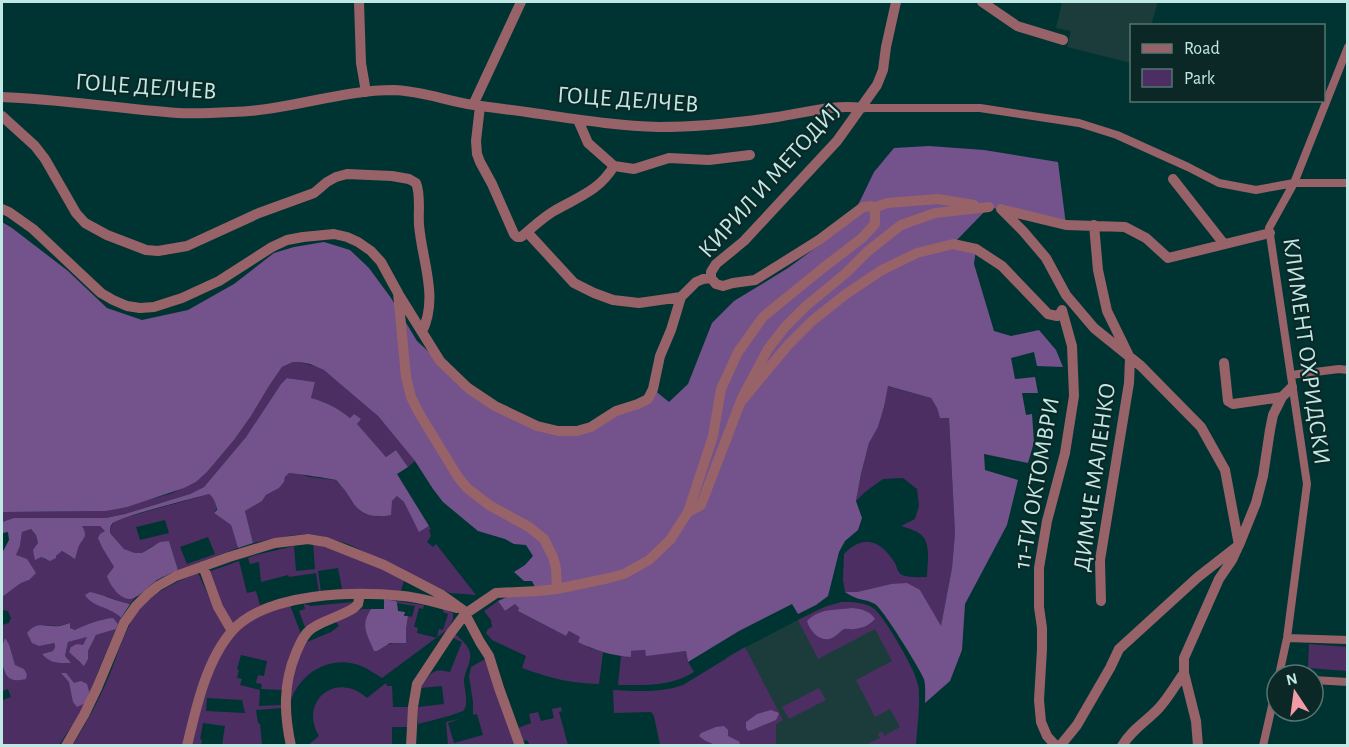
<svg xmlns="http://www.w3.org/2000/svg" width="1349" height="747" font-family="'Alegreya Sans',sans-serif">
<rect width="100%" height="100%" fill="#003432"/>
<path fill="#1b3c3a" d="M1062,2h96l-7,23 -19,1 -1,37 -64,-16 4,-16 -15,-3z
M847,602l20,3 11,8 35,57 6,18 -3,57h-220l31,-88 88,-46 14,-6z"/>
<path fill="#4d2e62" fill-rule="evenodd" d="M293,362h7l17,5 7,3 12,9 42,37 37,45 -7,6 -12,-17 -10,7 -30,-33 -2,-10 -4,4c-12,-10 -24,-16 -39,-20l4,-16 -27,-4 -7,6 -35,53 -42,50 -14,7 -65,20 -19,4h-91l-13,4v-10l104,-1 64,-17 26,-12 11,-10 27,-32 17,-24 18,-30 13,-19z
M887,386l44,12 6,10 3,9 9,1 6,115 -3,35 -11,59 -21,-37 -29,-6 -34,8h-12l-2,-12 1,-26c20,-21 37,-13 51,9 2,4 2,9 7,12 7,3 18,2 25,2 0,-12 5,-35 -7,-43 -5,-4 -13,-6 -19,-8l14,-7 4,-13 -2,-17 -14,-11 -20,1 -18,13 -9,9 5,-27 8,-31 9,-16 6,-20z
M289,473h6l15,4 25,3 12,12 4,9 8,9 6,4 15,3 12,-16 5,-5 7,6 20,27 5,-3 2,3 -2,1 2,6 -4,6 6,5 3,-3 40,51 -26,-2 -102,-49 -26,-8 -14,-2 -14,1 -41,8 -8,-32 17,-10 4,-6 13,-7 5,-6 1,-5z
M209,494c6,4 10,13 5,19l17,12 7,23 -60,22 -9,-29 -17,5 -10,7h-7l-11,-4 -14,-16c1,-8 2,-10 10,-14zM165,520l4,13 -29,7 -4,-13zM208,537l7,17 -28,10 -7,-17z
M81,526h19l6,5 3,27 5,9 -1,22 15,10 7,-1 -5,6 -11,-3 -13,-5 -4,11 12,4 7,7 -3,6 -14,-5 -16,5 -13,6 -5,-2v-5l-12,3 -15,-1 12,22 -2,4 -11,3 23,2 3,-14 20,-6 -5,9 -14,6 11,12 8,-4v-8l8,-16 20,-6 -19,45 -9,28 -29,43h-57v-50l1,5 8,-3 -3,-8 -6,2v-30l2,11 21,7 2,-5 -3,-5 -9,-3 -6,-22 -4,-6 -3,6v-19l7,-2 2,-5 -3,-7 -6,-1v-13l19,-14 8,-3 -13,-25 4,-9 2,-14 9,-3 5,6 5,22 5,3 10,-4 6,-5 9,6z
M313,543l8,2 84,32 -4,14h-73l14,-2 -4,-21 -20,3 3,21h-2l-3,-19 -27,4 -1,-2 -27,7 -2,-20 -9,2 -2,-6 -9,3 8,32 9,-2 4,14 12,-3 -39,23 -5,-7 -20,-46 48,-17 38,-9 2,25 19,-2z
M198,573l13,28 18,29 -46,115 -111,1c13,-20 28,-48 37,-70 9,-21 14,-44 28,-63 14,-20 39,-31 61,-40z
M396,601l28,4 -1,4 -4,-1 -5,19 4,1 -1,5 20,5 2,-9 4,1 5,-16 -5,-2 1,-4 9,5v6l-5,10 -66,49c-7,-4 -13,-9 -21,-12 -30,-12 -63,7 -71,38l2,-27 10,-28 5,-7 24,-10 8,-6 -3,-4 26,-13h9l-4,7 19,29 12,-3 8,1v-14l2,-13 4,1 3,-11 -18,-3z
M498,601l7,10 10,-7 5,4 -2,3 48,25 3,-5 12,6 -2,5 11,6 13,4 -4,32c-30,-1 -49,-6 -77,-16l4,-12 -34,-16 -6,-7 2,-4 4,-2 -1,-7 -7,-9z
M353,602l-2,3 -45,25 -7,-19 6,-2 -1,-5 7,2z
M841,602c11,0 23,0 32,6 11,7 43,63 45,77 3,15 -1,43 -2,60h-51l15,-7 -2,-4 4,-3 2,5 16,-9 -10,-18 -15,8 -19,-37 36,-19 -17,-32 -57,30 -20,-39 27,-13z
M290,605l11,29 -19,56 -21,-1 1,-5 -6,-1 2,-8 6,1 3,-15 -26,-6 -4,14 2,1 -2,8 5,1 -2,6 20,5 -1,16 23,-1v3l-26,2 2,13 2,1 2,21h-40l3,-19 -22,-3 -3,16 2,1 -1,5 -9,1c8,-34 22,-98 51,-120 13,-10 31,-15 47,-21zM207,698l35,2 3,13 -39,-2z
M455,634c6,5 13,11 15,19 2,9 -6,19 -6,28 0,7 5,22 0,29 -4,4 -39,12 -46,14v-17l26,-3 -2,-18 -22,2c10,-14 12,-21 30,-16l12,-30 -9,-4z
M1309,644l38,3v24l-39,-3z
M745,647l38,73 -7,4v20l-4,1h-112l-6,-29 -3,-4 -37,1 -1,-23c23,1 48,3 70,-5z
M645,650l1,5 40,-4 2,11 6,10c-24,15 -49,13 -76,13l3,-29 10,1v-6z
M487,658l30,87h-69l-2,-23 13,-3 -11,4 6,20 29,-8 -6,-21 -4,1v-13l-4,-26 2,-9z
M386,683l1,3h5l1,21h16l-2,20h-15v18l-85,1 12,-10c-21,-35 18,-66 48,-38z
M819,688l7,12 -37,19 -7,-12z
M561,707l1,4 -3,1 9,33h-38l-3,-5 -5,1 -4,-13 13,-5 -2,-9 9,-2 3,9 13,-3 -2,-9z"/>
<path fill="#74528c" d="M929,146l55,4 74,12 8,63 -77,-18 -36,37 23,5 -2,15 20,67 17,5 28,-6 17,20 7,17 -26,-1 -3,-14 -23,6 4,21 20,-2 3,16h-16l4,22 6,-1 2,28 -6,21 -44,-9 1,16 33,10 -11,45 -42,79 -3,46 -12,31 -25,22c0,-8 1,-16 -1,-24 -4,-10 -41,-70 -49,-75 -11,-6 -18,-3 -30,-12h12l34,-8 16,-1 13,7 21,36 11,-58 3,-35 -6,-115h-9l-3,-10 -6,-10 -43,-12 -4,21 -6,20 -9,16 -8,31 -5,27 6,17 -4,12 -13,11 -6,11 -11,44 -12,9 -18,9 -6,-10 -53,27 -51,31 -2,-11 -40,5 -1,-6 -14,1v6c-18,-1 -37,-7 -53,-15l2,-5 -11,-6 -3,5 -48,-25 1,-3 -4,-4 -10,7 -7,-10 20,-9 19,-1 -5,-10h-8l-10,-9 11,-7 8,-9 -7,-11 -12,-1 -9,-5 -27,-8 -35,-29 -10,-13 -18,-28 -37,-45 -54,-46 -14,-6 -10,-2h-7l-11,5 -13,19 -18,30 -17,24 -27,32 -11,10 -12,6 -57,19 -21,4 -104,1v-290l10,6 56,43 39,37 35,12 46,-10 46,-26 40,-31 20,-6 30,-5 26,8 19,18 22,30 26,43 51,47 50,30 59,13 61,-27 15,-15 16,13 19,-18 24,-61 22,-22 54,-33 48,-35 23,-30 15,-31 20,-24z
M287,378l28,4 -4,16c15,4 27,10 39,20l4,-4 7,5 -4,5 29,33 10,-7 12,17 -11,7 32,52 -10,6 -15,-30 -7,-6 -5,5 -1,14c-16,3 -29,1 -38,-12 -4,-6 -6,-11 -11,-16 -2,-2 -4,-5 -6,-7 -3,-1 -43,-7 -47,-7l-4,4 -1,5 -5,6 -13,7 -4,6 -17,10 8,32 -15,5 -7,-23 -17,-12 3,-3c-1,-7 -3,-12 -8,-16 -14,4 -92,23 -97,30 -2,2 -2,6 -2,9l14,16 11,4h7l18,-11 9,-1 9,29c-7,3 -14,6 -21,10 -7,5 -16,15 -23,18 -12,5 -24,-12 -27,-22l7,-9 -12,-20 -4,-9 2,-4 5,-3 -5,-5h-18c7,12 0,12 -4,22 -1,4 -2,7 -3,11l-13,-8 -6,5v2l-6,3 -9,-4 -6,3 -2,-10 5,-7 -2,-8 -5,-6 -9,3 -2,14 -4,9 11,4 9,14 -7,7 -8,3 -19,14v-44l7,-13 -1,-8 -6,1v-11l12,-4h92l19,-4 65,-20 14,-7 42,-50 35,-53z
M90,592c14,3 26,9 40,12l-9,14c-9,-11 -28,-10 -36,-23z
M384,599l12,2 1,2 1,8 7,1 -1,4h4l-2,13v14h-16l-13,8h-3c-7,-17 -14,-25 -3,-42h13z
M852,608c10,1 18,3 23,11 -6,6 -11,9 -21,10 -3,1 -7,-1 -10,0 -4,2 -7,7 -12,9 -12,5 -22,-7 -25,-17 15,-14 27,-10 45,-13z
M113,618l5,6 -2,5 -20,6 -8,16v8l-4,7 -15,-14 2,-5 6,-3 6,1 4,-8 -19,5 -3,14 6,7c-13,0 -20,1 -29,-9l11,-3 2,-4 -1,-4 -15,3 -7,-3 -5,-10c11,-13 19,-5 33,-7 3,-1 7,-2 10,-3v5l5,2c12,-6 25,-11 38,-12z
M5,638l4,6 6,21 9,4 3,5 -1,5c-5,1 -10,2 -15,0 -11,-5 -11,-32 -6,-41z
M61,673h5l8,10 7,-2 6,3 2,7 -1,11 -11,5 -4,-5 -4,-20z
M771,710l8,3 -1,3 -2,4 -24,10 -4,1 -2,-3v-6l11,-8z
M724,726l4,4v6l12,6 -1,3c-14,2 -29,1 -40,-9l2,-3 15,-6z"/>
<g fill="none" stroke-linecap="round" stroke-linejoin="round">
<path stroke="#986269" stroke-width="8" d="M862,108h118l99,15 38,12 71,32 31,16 37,7 38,-7h54
M1291,375l48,-6 9,1
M1287,638l61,2
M1279,675l8,-37 20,-154 -38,-256 25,-45 54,-136
M1313,680l35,2
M1263,746l14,-62"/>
<path stroke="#986269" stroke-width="10" d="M359,2l2,61 5,29
M982,2l35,24 46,14
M2,97c58,2 117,12 176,16 18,1 36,0 54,-1 55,-1 107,-22 162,-22 28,1 53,11 80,15 20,3 39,5 59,8 42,6 84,13 126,14 40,0 78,-4 118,-10 27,-4 57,-13 85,-9
M473,105l48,-103
M480,106l-4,35 1,13 3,8 12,22 22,50 3,3h4c11,-9 21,-19 33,-26 24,-14 45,-20 60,-45
M2,116l33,30 10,13 31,54 9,10 22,12 39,15 12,1 29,-5 72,-33 55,-20 13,-11 9,-5 11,-3 45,2 17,3 7,4c5,11 2,29 3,42 3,36 20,72 3,107
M578,120l10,23 26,23 20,3 35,-11 40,2 41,-5
M1173,179l51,65
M873,208l14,-5 51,-4 36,6
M2,209l7,3 24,17 68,64 12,7 14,6 13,2 14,-1 28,-9 37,-17 53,-34 15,-7 16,-3 31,-3 13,3 11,5 13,9 10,11 17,31 8,84 5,20 8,16 39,64 9,11 22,17 40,22 15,12 9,18 3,11 1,21 -19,2 -42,2 -31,21 -15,20 -33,50 -4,23 -2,39
M1001,209l22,22 23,27 20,37 28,33 47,38 60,61 24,43 14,75 -7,15 -13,19 -35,79v15l12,48 2,25
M1004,210l62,15 59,2 21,11 22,20 102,-25
M1094,225l4,45 9,41 23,47 -1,25 -29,177 1,41
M527,232l47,51 20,10 19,7 26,3 42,-6
M711,278v-6l5,-8 28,-23 93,-100 40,-56 6,-15 3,-23 10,-45
M399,295l41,66 28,27 27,18 42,20 21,5h19l14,-4 25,-16 22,-7 10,-5 5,-10 7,-33 11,-26 10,-33 15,-15 7,-3 8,-1
M1224,363l4,38 5,3 49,-7
M740,403l48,-58 24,-24 34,-27 36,-24 35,-17 36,-9 23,5 26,17 46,48 9,2 3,-2 2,-4 10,36 2,50 -9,57 -18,68 -8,47v39l3,21v21l-3,51 2,22 6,14 9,10
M688,512l13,-7 41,-107 26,-49 17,-22 21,-21 40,-33 22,-22 33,-26 34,-12 54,-6
M203,566l15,41 14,24
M557,589l52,-11 15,-4 25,-14 21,-20 18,-28 25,-76 8,-47 17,-37 25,-35 60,-49 39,-30 13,-14v-13l-4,-5 -8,1 -44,33 -64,40 -22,3 -10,3 -7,-2 -5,-6
M66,746l18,-31 13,-27 27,-65 12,-17 12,-12 10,-8 18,-10 53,-19 46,-14 33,-4 18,3 58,23 58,30 21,15 17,32 9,14 10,32 21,58
M187,746c9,-38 19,-85 45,-115 35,-39 123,-40 171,-35 19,2 36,7 54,12
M291,746c-7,-33 -8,-62 5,-93 4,-9 7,-18 15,-24 12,-9 29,-12 43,-21l4,-4 2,-10
M1060,746l17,-21 33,-57 9,-19 79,-72 41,-32 17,-42 7,-27 7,-46 3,-15 9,-18 10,-10
M1122,746c9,-16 25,-25 37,-38 10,-11 17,-24 25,-35"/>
</g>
<g text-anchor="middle" stroke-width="4.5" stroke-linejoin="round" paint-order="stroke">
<g font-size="24" fill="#c0e8e5" stroke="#0c2826">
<text transform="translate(146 86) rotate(4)" y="8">ГОЦЕ ДЕЛЧЕВ</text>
<text transform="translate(628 99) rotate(4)" y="8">ГОЦЕ ДЕЛЧЕВ</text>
<text transform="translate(769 180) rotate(-48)" y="8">КИРИЛ И МЕТОДИЈ</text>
<text transform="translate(1307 351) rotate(82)" y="8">КЛИМЕНТ ОХРИДСКИ</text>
<text transform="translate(1094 477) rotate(-82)" y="8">ДИМЧЕ МАЛЕНКО</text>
<text transform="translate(1036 483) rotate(-80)" y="8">11-ТИ ОКТОМВРИ</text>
</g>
</g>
<rect width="1349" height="747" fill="none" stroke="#c0e8e5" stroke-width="6"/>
<rect x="1130" y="24" width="195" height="78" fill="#0c2826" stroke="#547572" stroke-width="1.5"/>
<rect x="1142" y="44" width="30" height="9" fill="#986269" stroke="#547572" stroke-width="1.5"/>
<text x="1184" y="54" font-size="18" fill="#c0e8e5">Road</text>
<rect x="1142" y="69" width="30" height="18" fill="#4d2e62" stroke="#547572" stroke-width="1.5"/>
<text x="1184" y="84" font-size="18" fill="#c0e8e5">Park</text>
<g transform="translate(1295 693) rotate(347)"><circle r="28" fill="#0c2826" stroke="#547572" stroke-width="1.5"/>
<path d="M0-4.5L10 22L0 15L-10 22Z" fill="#f39aa7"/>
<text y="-9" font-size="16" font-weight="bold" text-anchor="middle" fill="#c0e8e5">N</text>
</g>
</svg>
